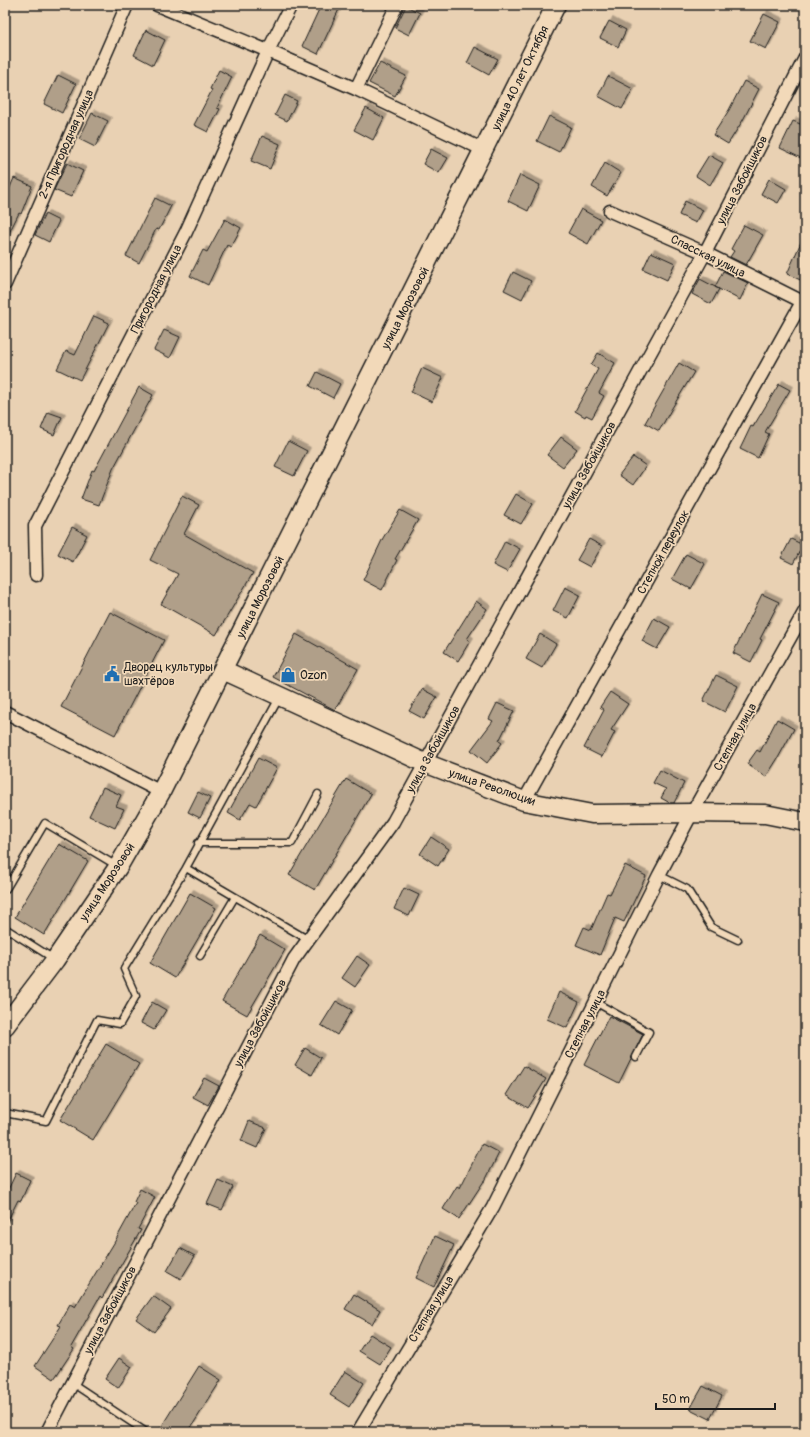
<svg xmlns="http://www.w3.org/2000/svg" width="810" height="1437" font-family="Pangolin,sans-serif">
<defs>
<filter id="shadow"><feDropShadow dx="3.5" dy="-3.5" stdDeviation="0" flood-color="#0004"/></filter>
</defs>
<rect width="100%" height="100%" fill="#e9d1b3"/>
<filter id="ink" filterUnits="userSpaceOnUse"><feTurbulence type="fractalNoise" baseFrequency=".025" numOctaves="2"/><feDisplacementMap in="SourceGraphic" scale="8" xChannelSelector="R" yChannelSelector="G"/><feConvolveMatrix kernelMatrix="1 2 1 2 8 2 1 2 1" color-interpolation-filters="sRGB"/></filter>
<g filter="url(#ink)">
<path fill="#b09f89" stroke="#1c1c1c" filter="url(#shadow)" d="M321,5h20l-23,49 -16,-8z
M406,6l14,7 -11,22 -14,-7z
M764,14l16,8 -14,27 -16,-8z
M609,21l17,9 -8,17 -18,-9z
M146,30l19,10 -12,25 -19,-10z
M475,47l23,12 -9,16 -22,-12z
M380,63l26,13 -11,20 -26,-13z
M219,70l13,7 -15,31 3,1 -12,23 -14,-7 18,-35 -2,-1z
M58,75l18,9 -14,29 -18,-9z
M608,76l25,13 -11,20 -24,-13z
M744,81l15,8 -16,31 -15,24 -15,-9 16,-25z
M285,95l12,6 -10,20 -12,-6z
M366,108l18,10 -11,22 -19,-10z
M92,113l16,8 -13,26 -16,-8z
M549,116l22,11 -12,25 -22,-11z
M793,121l12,5v34l-25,-12z
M262,136l18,8 -10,25 -19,-8z
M431,149l17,9 -9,15 -16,-9z
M709,155l14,8 -13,22 -14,-9z
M67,163l16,8 -12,26 -17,-7z
M605,163l16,10 -14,23 -15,-9z
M520,175l20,10 -12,26 -20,-10z
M14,178l18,8 -11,28 -2,-1 -14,28v-42z
M769,179l17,10 -8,14 -17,-9z
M155,198l16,8 -12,24 -3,-1 -17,34 -13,-7z
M685,201l18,9 -7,13 -17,-8z
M581,209l20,11 -13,24 -20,-11z
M45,214l14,7 -10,21 -14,-7z
M225,219l16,9 -10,19 -4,-2 -19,40 -18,-9 13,-26 4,2z
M744,225l19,10 -17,30 -16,-8 4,-6 -3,-2z
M805,233v49l-18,-8z
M651,252l24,11 -8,17 -24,-11z
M723,271l25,12 -8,17 -25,-13z
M513,272l18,9 -9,18 -18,-9z
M700,279l19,10 -8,15 -19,-10z
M94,316l15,7 -29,57 -23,-11 9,-18 9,4z
M164,330l16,7 -10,21 -16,-8z
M598,353l17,10 -16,30 5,3 -12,22 -6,-3 -1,2 -10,-6 23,-42 -7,-4z
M679,363l15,9 -22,36 -13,23 -14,-8z
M422,368l21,10 -11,24 -21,-10z
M317,372l23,12 -7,14 -23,-12z
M779,384l11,6 -25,42 4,2 -11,24 -18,-9 11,-23 2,1z
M139,387l14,8 -40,74 -14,36 -18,-6 11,-29 2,1z
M48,412l14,5 -8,18 -13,-6z
M561,437l16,12 -14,18 -16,-12z
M288,441l19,10 -13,25 -19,-9z
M633,457l13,9 -13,19 -14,-10z
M516,494l17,10 -12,20 -17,-9z
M182,496l17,9 -15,29 69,39 -37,62 -55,-31 17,-30 -28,-14z
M400,510l18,10 -23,39 2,1 -15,30 -19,-10 20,-42z
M72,527l15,8 -14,27 -15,-8z
M589,539l13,7 -12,21 -13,-7z
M791,539l12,6 -10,19 -12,-6z
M505,541l15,8 -13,23 -14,-7z
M686,554l19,10 -14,25 -19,-10z
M565,587l15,8 -12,23 -15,-7z
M762,594l17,8 -19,37 2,1 -11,22 -18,-9z
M476,601l11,8 -20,30 3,2 -12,20 -14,-9z
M110,612l54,28 -49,95 -54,-28z
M654,618l16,9 -13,22 -15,-8z
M296,634l62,35 -23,41 -62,-33z
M540,634l16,10 -14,24 -16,-9z
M716,675l22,11 -13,26 -22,-11z
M422,689l15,8 -13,22 -15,-8z
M610,692l18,12 -17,26 4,2 -13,25 -18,-9 20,-38 -4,-3z
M497,703l17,8 -15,30 3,2 -15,20 -16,-13 22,-29 -4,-2z
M777,719l17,10 -16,29 -12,19 -19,-13 10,-14 3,2z
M258,758l19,10 -21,38 -6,-3 -10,17 -12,-7z
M660,770l24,13 -10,20h-4l-9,-5 5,-9 -13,-6z
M346,779l25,15 -56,96 -26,-15z
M103,787l18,8 -5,11 8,3 -9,19 -26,-12z
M198,792l12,6 -10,20 -12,-6z
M431,837l18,12 -11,17 -18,-12z
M59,844l29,17 -44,74 -29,-18z
M625,865l21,11 -22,46 -9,-4 -15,37 -24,-10 8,-18 7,3 16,-37 3,1z
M404,888l15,7 -10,21 -15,-7z
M190,893l26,15 -41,70 -25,-15z
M260,935l25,15 -38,65 -25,-14z
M357,956l13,9 -15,22 -13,-9z
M559,992l20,10 -12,26 -20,-9z
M336,1001l16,9 -15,25 -16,-10z
M152,1002l14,8 -12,20 -13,-7z
M609,1016l34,18 -24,49 -35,-18z
M106,1044l33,20 -46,76 -33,-20z
M305,1048l16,10 -9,17 -17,-10z
M524,1066l22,13 -18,29 -22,-13z
M204,1078l15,8 -11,19 -15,-8z
M249,1121l17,7 -9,20 -16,-7z
M482,1144l17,9 -14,28h-1l-25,38 -16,-10 14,-23 3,2z
M16,1173l14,7 -9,21 -3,-1 -13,26v-30z
M218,1180l15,7 -11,23 -15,-6z
M140,1189l15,8 -17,32 3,1 -39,68 -2,-2 -29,51 3,2 -20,30 -19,-13 26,-40 -3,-1 12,-21 5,3 39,-64 22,-40 -2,-1z
M435,1236l19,9 -20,42 -18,-9z
M180,1248l15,8 -14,23 -14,-8z
M354,1294l26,16 -8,14 -27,-15z
M153,1296l18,13 -17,23 -18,-13z
M370,1334l21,13 -11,17 -21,-13z
M119,1358l13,9 -14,21 -13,-9z
M199,1366l22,14 -33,52h-30z
M345,1371l19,12 -15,24 -19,-12z
M703,1386l19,10 -12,23 -20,-10z"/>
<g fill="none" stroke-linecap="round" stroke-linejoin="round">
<defs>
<path id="lane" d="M279,698l-93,170 121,71
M198,843h94l26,-49
M659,875l28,14 24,38 27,13
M6,889l39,-66 72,43
M5,928l49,31
M200,956l35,-59
M595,1002l54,30 -13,25
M5,1113l41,8 51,-101 23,4 16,-28 -12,-27 62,-101
M72,1383l74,49"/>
<path id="street" d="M157,5l111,46 88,38 128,61
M356,89l41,-84
M610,211l95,42 100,50
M5,284l122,-279
M36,575l-1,-49 151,-294 82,-181 23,-46
M5,712l156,80
M524,801l278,-499
M47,1432l247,-473 99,-137 312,-569 100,-195
M358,1432l135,-225 166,-332 33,-62 113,-202"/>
<path id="secondary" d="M223,670l202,93 99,38 68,13 100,-1 73,1 40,8
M5,1026l50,-66 63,-93 43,-75 395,-787"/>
</defs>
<use href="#lane" stroke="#1c1c1c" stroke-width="9"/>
<use href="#street" stroke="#1c1c1c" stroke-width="15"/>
<use href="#secondary" stroke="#1c1c1c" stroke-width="21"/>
<use href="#lane" stroke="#f2d9b9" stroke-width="6"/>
<use href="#street" stroke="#f2d9b9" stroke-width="12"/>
<use href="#secondary" stroke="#f2d9b9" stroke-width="18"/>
</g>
</g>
<defs>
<symbol id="civic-bare" viewBox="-9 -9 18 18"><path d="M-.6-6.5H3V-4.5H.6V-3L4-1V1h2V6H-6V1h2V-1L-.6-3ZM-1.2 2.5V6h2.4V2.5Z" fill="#1f6fb2" stroke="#f2d9b9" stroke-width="2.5" paint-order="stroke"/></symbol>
<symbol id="shop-bare" viewBox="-9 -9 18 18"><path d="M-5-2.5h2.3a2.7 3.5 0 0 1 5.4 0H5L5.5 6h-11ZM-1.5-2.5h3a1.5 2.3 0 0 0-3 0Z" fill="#1f6fb2" stroke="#f2d9b9" stroke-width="2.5" paint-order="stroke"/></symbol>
</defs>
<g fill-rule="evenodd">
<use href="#civic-bare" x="101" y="663" width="22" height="22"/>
<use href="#shop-bare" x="277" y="664" width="22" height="22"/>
</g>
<g text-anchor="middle" stroke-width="3.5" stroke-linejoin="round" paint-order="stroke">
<g font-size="12" fill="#1c1c1c" stroke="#f2d9b9">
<text transform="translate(520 78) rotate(-64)" y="4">улица 40 лет Октября</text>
<text transform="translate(66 144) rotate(-66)" y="4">2-я Пригородная улица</text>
<text transform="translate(742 180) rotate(-63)" y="4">улица Забойщиков</text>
<text transform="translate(708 256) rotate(26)" y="4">Спасская улица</text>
<text transform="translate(156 289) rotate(-63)" y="4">Пригородная улица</text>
<text transform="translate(405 308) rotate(-63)" y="4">улица Морозовой</text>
<text transform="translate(589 465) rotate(-61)" y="4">улица Забойщиков</text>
<text transform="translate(663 552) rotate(-61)" y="4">Степной переулок</text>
<text transform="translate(260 597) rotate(-63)" y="4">улица Морозовой</text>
<text transform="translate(735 737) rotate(-61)" y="4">Степная улица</text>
<text transform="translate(433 749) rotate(-61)" y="4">улица Забойщиков</text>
<text transform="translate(492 787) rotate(19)" y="4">улица Революции</text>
<text transform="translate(107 882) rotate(-57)" y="4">улица Морозовой</text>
<text transform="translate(260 1023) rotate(-62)" y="4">улица Забойщиков</text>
<text transform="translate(585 1024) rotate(-63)" y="4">Степная улица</text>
<text transform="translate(431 1309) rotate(-59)" y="4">Степная улица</text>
<text transform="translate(110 1310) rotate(-62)" y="4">улица Забойщиков</text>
</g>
<g font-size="12" fill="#1c1c1c" stroke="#f2d9b9" text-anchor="start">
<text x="124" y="671">Дворец культуры<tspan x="124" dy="14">шахтёров</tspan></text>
<text x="300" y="679">Ozon</text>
</g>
</g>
<rect width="810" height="1437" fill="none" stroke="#f2d9b9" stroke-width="20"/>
<rect x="10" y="10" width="790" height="1417" fill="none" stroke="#1c1c1c" stroke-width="1.5" filter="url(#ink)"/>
<path d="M656 1403v6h119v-6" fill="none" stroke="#1c1c1c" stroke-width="2"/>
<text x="662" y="1403" font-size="12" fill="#1c1c1c" stroke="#f2d9b9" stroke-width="3" paint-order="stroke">50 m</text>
</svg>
